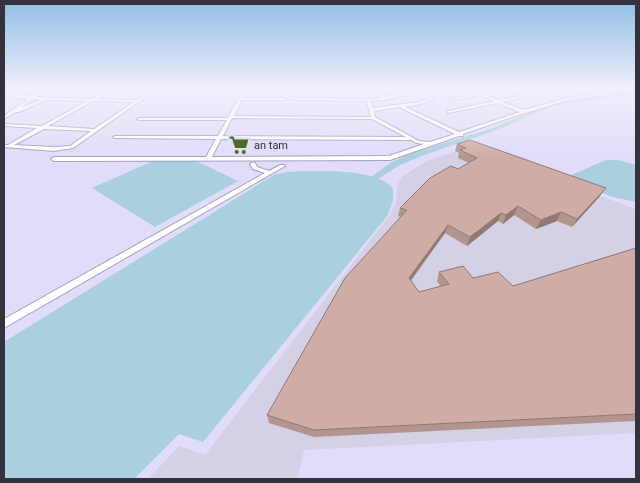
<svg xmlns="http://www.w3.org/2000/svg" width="640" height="483" font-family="Roboto,sans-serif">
<rect width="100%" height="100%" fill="#e1dcf9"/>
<path fill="#d4d0e6" d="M474,145l12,9 150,55v224l-332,17 -7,29h-149l31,-33 26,9 184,-239 7,-14 2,-18 5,-8 24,-15z"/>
<path fill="#aacfde" d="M606,160h12l18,5v37l-27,-6 -40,-20z
M153,161h43l42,20 -83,46 -63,-39z
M287,172c25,-1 91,-5 106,17v11l-5,15 -185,227 -24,-8 -45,45h-130v-137l270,-167z"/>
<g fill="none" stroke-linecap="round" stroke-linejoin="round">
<path fill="#aacfde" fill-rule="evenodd" d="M636,90v4l-83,12 -59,25 -73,25 -23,10 -20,13h-3l-4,-2 21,-15 23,-10 75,-23 60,-25z"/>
<defs>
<path id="minor" d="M41,90h4l-9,7 55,2 17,-9h4l-15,9 40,1 15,-10h4l-83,58 -19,3 -50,-4v-2h4l29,-17 -33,-2v-2l38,2 45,-25 -41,-1 -27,12h-4l-11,7v-3l24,-17 -24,-3v-2l27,2zM33,99l7,1 -19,8zM93,101l41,1 -40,27 -46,-3zM44,129l47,2 -21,15 -16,1 -40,-2z
M207,90l63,1 25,7 76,1 9,-1 -12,-8h4l13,7 37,-7h7l-44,10 -14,1 2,7 46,-6 15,-5v2l-13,5 -16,3 54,25 61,-20 -22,-9 -50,10v-2l46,-10 -15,-6 -29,6 -2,-1 27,-7 -7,-3h5l6,2 19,-2 -15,4 16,6 39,-8v2l-36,8 22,8 44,-12 61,-8h7v1l-68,9 -53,16 -52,18v2h-4l-69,24 -336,1 -3,-2 3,-2h152l10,-18 -101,-1 -2,-1 2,-1h103l9,-16h-88l-2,-1 2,-1h89l14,-26 -33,-1zM246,92l24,1 25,7 72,1 4,16 -137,-1 8,-16h42l2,-1 -2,-1h-41zM399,107l56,27 -25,8 -11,-1 -44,-24 -1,-6zM232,118l140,1 34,18 -183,-1zM221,139l190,1 5,3 8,1 -35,12 -177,1z
M253,162l2,1 2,4 12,4 11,-6h4l1,1 -281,162v-9l261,-146 -12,-4 -3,-5z"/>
</defs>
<use href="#minor" stroke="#a5a0bc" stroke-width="2"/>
<use href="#minor" fill="#fff" fill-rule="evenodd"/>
</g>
<path fill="#b2958f" d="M457,144l143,52 -28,31 -15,-6 -21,8 -22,-14 -11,9 -5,-3 -31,25 -22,-13 -34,48 8,11 22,-5 -4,-6 2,-9 74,14 123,-38v173l-322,16 -45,-14 -2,-8 134,-198 -3,-1 2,-8 69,-45 -11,-5 1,-5 -4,-2z"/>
<path fill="#917974" d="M606,188l-6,8 -28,31 5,-8z
M518,206l-4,9 -11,9 3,-9z
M561,212l-4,9 -21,8 5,-9z
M501,213l-3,8 -31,25 3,-9z
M448,225l-3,8 -39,53 3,-8z"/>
<path fill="#cfada6" stroke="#917974" d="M470,140l136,48 -29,31 -16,-7 -20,8 -23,-14 -12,9 -5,-2 -31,24 -22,-12 -39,53 10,14 30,-8 -10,-12 24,-6 10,12 25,-6 15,14 123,-38v166l-322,16 -47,-15 78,-137 62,-68 -7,-2 30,-30 21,-12 7,3 19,-11 -17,-8 6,-2 -9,-4z"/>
<linearGradient id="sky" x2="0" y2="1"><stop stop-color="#8fbfe4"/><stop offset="0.57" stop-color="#f2effc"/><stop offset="1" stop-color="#f2effc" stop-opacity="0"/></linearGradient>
<rect width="640" height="157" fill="url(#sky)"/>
<defs>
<symbol id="supermarket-bare" viewBox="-9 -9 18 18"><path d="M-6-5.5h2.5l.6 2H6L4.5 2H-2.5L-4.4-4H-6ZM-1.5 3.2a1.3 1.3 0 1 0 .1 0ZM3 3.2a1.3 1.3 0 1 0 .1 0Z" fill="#4a6e27" stroke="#e1dcf9" stroke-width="2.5" paint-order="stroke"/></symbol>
</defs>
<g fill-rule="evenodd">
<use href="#supermarket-bare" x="225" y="131" width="28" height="28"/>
</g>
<g text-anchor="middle" stroke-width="4" stroke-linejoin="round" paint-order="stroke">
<g font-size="11" fill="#35323e" stroke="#e1dcf9" text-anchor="start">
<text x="254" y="149">an tam</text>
</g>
</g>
<rect width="640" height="483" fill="none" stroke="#35323e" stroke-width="10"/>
</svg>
